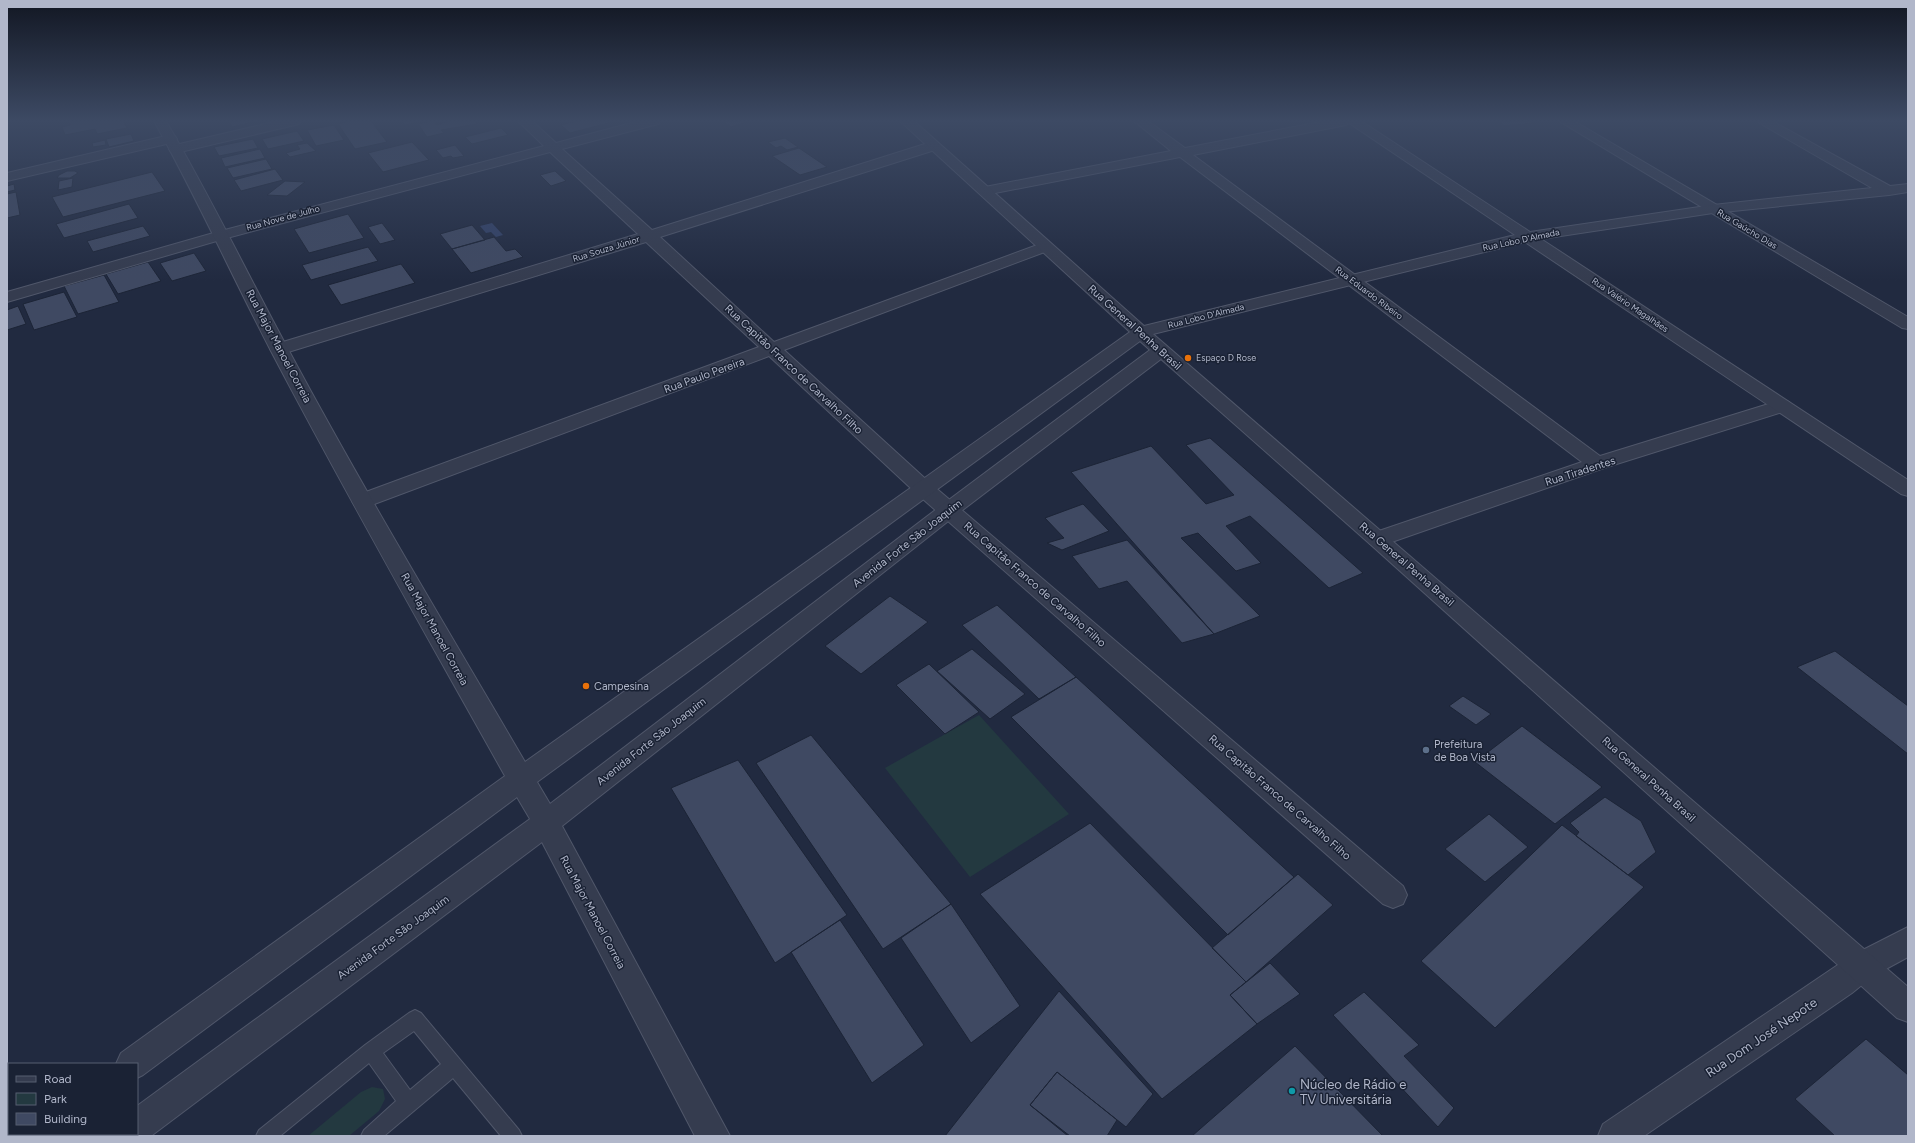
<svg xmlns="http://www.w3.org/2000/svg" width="1915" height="1143" font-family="Figtree,sans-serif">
<rect width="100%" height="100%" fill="#212a40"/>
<path fill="#233940" d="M979,715l90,99 -99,63 -85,-109z
M372,1087l11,2 2,10 -6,12 -30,25h-41l53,-44z"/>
<path fill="#334268" d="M492,223l11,12 -7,2 -5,-5 -5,1 -6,-7z"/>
<path fill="#3f4962" stroke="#1c2436" d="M68,121h55l4,7 -30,6 -2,-5 -30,6 -3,-8 8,-2z
M229,121h28l-25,6z
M350,121h21l16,21 -32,7 -17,-25z
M402,121h20l-17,4z
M431,121h3l3,4 12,-4h25l3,3 -36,6 3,3 -17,4 -9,-13z
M577,121h39l-46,12 -9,-8z
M722,121h28l-19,6z
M1497,121h44l1,1 -37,4z
M334,125l10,15 -28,6 -9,-16z
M501,128l7,7 -36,9 -7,-7z
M297,131l7,10 -36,8 -6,-10z
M131,134l3,7 -25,6 -3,-8z
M785,138l13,9 -11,3 -6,-4 -5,2 -8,-6z
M253,139l5,9 -39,8 -5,-9z
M105,140l1,5 -13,2 -1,-4z
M412,142l17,18 -46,12 -15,-19z
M307,143l9,8 -26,6 -4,-4 14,-4 -3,-4z
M455,145l9,11 -11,2 -2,-2 -8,2 -7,-8z
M799,148l28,19 -27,8 -28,-19z
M260,149l5,9 -40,9 -4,-9z
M266,159l6,10 -39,9 -6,-10z
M275,169l8,11 -42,11 -7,-11z
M67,171h8l3,2 -8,5h-13l2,-3z
M555,171l11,10 -15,5 -11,-11z
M152,172l13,19 -102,26 -11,-20z
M73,178l-1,9 -14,3 1,-9z
M285,181l20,1 -18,14 -20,-1z
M14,184l1,6 -8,2v-6z
M16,192l4,23 -13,3v-24z
M129,204l9,14 -74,20 -8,-14z
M348,214l16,24 -55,15 -15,-24z
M382,223l13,17 -15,4 -12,-17z
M472,225l13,15 -33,9 -12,-15z
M143,226l7,10 -57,16 -6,-11z
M494,237l12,14 9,-2 8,8 -52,16 -19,-24z
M368,247l10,14 -67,19 -9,-15z
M194,253l12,18 -34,10 -12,-18z
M148,262l13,19 -43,13 -12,-20z
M401,264l14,19 -74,22 -13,-20z
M104,275l15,27 -41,12 -14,-28z
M64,292l13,25 -43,13 -11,-26z
M18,306l8,18 -19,6v-20z
M1210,438l153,135 -34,15 -79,-72 -24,10 35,37 -25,8 -38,-38 -17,5 79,78 -46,18 -143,-162 80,-26 55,58 28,-9 -48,-50z
M1083,504l26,27 -47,19 -15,-7 17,-5 -19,-20z
M1127,540l87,94 -32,9 -55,-62 -28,8 -27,-33z
M890,596l38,26 -67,52 -36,-28z
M997,605l79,72 -37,22 -77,-74z
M972,649l53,45 -35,25 -53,-48z
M1835,651l73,55v48l-111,-87z
M929,664l50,48 -34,22 -49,-49z
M1076,677l218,200 -66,58 -217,-218z
M1463,696l28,18 -15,11 -27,-19z
M1522,726l80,61 -47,37 -80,-62z
M811,735l140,169 -68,45 -127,-186z
M738,760l109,155 -72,48 -104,-175z
M1605,797l36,24 15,31 -28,23 -52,-39 3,-4 -9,-9z
M1489,814l39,33 -43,35 -40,-33z
M1090,823l156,159 -16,13 27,29 -95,75 -182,-205z
M1562,825l82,62 -149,141 -74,-67z
M1298,874l35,31 -87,77 -34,-34z
M951,904l69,102 -49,37 -70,-105z
M840,920l84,125 -52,38 -81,-131z
M1270,963l30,31 -43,30 -27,-29z
M1059,991l94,103 -27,33 -69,-55 -27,33 38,31h-123z
M1364,992l55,53 -15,11 50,52 -16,19 -105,-112z
M1866,1039l42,36v61h-73l-40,-37z
M1295,1046l88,90h-191z
M1057,1072l60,48 -10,16h-37l-40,-31z"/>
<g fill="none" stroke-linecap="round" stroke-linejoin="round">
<defs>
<path id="service" d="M415,1010l6,3 98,117 3,6h-21l-48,-58 -69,58h-23l3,-6 32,-29 -27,-38 -89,73h-24l3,-6 106,-85 44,-32zM414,1031l27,33 -31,26 -27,-37z"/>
<path id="minor" d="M278,121h23l-2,3 -123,29 -5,-1 -2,-3 2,-3z
M518,121h14l24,22 83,-22h21l-2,3 -96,25 90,81 276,-87h10l2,3 -2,3 -278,88 114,105 266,-98 5,-2 5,2 3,3 -3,3 -266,100 146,133 473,403 4,9 -4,9 -10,4 -10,-4 -467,-411 -147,-137 -400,150 -7,2 -7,-2 -3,-5 3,-5 404,-149 -113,-105 -361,111 -6,1 -6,-1 -3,-4 3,-4 365,-111 -88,-82 -323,86 -220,64v-10l210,-60 327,-86z
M1134,121h14l37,27 140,-27h27l-6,4 -153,30 407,301 175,-54 7,-2 7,2 2,4 -2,4 -185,58 -218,76 -8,2 -8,-2 -3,-5 3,-5 212,-72 -402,-305 -195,38 -5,-1 -2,-3 2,-3 5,-1 186,-36z
M1559,121h15l334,196v12l-6,-1z
M170,135l5,1 2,3 -2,3 -168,39v-8z
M1908,927v30l-35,19 -21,17 -208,143h-46l5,-12 248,-168z"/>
<path id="tertiary" d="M154,121h12c44,75 81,152 122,228 75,140 157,276 237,413l605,-430 -230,-211h14l230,205 371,-91 -169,-114h15l169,111 183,-27 159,-17 -116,-67h16l118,65 18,-2v8l-19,3 -176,18 -172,26 367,241v16l-7,-2 -376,-252 -372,92 755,653v35l-11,-4 -527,-474 -209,-185 -205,156 -394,311 168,310h-35l-153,-294 -391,294h-27v-2h13v-28l393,-287 -13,-22 -374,278 -6,3v-14h-21l5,-11 384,-277c-79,-141 -159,-282 -234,-425 -40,-77 -75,-155 -117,-230zM1140,341l10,9 -208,155 -392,299 -13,-22z
M17,1134h36l-1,2h-36z"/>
</defs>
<use href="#service" stroke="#50576a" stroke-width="2"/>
<use href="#minor" stroke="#50576a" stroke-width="2"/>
<use href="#tertiary" stroke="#50576a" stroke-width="2"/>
<use href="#service" fill="#353c4f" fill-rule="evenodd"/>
<use href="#minor" fill="#353c4f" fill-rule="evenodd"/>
<use href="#tertiary" fill="#353c4f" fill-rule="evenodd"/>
</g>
<linearGradient id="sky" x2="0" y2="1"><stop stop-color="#121723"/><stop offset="0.43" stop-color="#3d4a64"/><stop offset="1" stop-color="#3d4a64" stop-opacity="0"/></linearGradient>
<rect width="1915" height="281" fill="url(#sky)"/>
<g fill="#e8710a" stroke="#1a2234" stroke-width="1.5">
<circle cx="1188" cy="358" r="4"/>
<circle cx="586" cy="686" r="4"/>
</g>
<circle fill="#5c6f8a" stroke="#1a2234" stroke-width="1.5" cx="1426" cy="750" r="4"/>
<circle fill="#0f9aa8" stroke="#1a2234" stroke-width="1.5" cx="1292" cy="1091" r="4"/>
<g text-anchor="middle" stroke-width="3" stroke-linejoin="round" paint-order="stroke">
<g font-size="9" fill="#b1b7ca" stroke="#1a2234">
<text transform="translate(283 218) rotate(-15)" y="3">Rua Nove de Julho</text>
<text transform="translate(1747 229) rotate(31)" y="3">Rua Gaúcho Dias</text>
<text transform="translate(1521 240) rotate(-12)" y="3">Rua Lobo D'Almada</text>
<text transform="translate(606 249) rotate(-17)" y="3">Rua Souza Júnior</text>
<text transform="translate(1369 293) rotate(37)" y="3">Rua Eduardo Ribeiro</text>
<text transform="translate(1630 305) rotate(34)" y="3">Rua Valério Magalhães</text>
<text transform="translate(1206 316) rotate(-14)" y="3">Rua Lobo D'Almada</text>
</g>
<g font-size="9" fill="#b1b7ca" stroke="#1a2234" text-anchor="start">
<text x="1196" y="361">Espaço D Rose</text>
</g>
<g font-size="11" fill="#b1b7ca" stroke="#1a2234">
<text transform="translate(1135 327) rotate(42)" y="4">Rua General Penha Brasil</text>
<text transform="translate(279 346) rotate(62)" y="4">Rua Major Manoel Correia</text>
<text transform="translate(794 369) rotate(43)" y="4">Rua Capitão Franco de Carvalho Filho</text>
<text transform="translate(704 375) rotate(-20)" y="4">Rua Paulo Pereira</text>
<text transform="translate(1580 471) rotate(-18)" y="4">Rua Tiradentes</text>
<text transform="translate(907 543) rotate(-38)" y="4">Avenida Forte São Joaquim</text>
<text transform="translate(1407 564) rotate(41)" y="4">Rua General Penha Brasil</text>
<text transform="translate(1035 584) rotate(41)" y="4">Rua Capitão Franco de Carvalho Filho</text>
<text transform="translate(435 629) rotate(61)" y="4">Rua Major Manoel Correia</text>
<text transform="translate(651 741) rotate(-38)" y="4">Avenida Forte São Joaquim</text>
<text transform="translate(1649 779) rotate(42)" y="4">Rua General Penha Brasil</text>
<text transform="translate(1280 797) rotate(41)" y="4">Rua Capitão Franco de Carvalho Filho</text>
<text transform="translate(593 912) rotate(62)" y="4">Rua Major Manoel Correia</text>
<text transform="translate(393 937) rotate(-36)" y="4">Avenida Forte São Joaquim</text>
</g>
<g font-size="11" fill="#b1b7ca" stroke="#1a2234" text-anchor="start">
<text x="594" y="690">Campesina</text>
<text x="1434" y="748">Prefeitura<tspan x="1434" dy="13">de Boa Vista</tspan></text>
</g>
<g font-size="13" fill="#b1b7ca" stroke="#1a2234">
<text transform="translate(1761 1037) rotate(-34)" y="5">Rua Dom José Nepote</text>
</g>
<g font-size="13" fill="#b1b7ca" stroke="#1a2234" text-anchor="start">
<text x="1300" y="1089">Núcleo de Rádio e<tspan x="1300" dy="15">TV Universitária</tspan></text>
</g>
</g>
<rect width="1915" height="1143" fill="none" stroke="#b1b7ca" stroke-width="16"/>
<rect x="8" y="1063" width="130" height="72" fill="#1a2234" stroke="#565e70"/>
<rect x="16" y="1076" width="20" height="6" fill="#353c4f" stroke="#565e70"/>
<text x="44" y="1083" font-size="12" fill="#b1b7ca">Road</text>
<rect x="16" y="1093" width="20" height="12" fill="#233940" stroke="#565e70"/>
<text x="44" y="1103" font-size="12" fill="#b1b7ca">Park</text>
<rect x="16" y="1113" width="20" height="12" fill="#3f4962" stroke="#565e70"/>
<text x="44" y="1123" font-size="12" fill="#b1b7ca">Building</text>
</svg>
